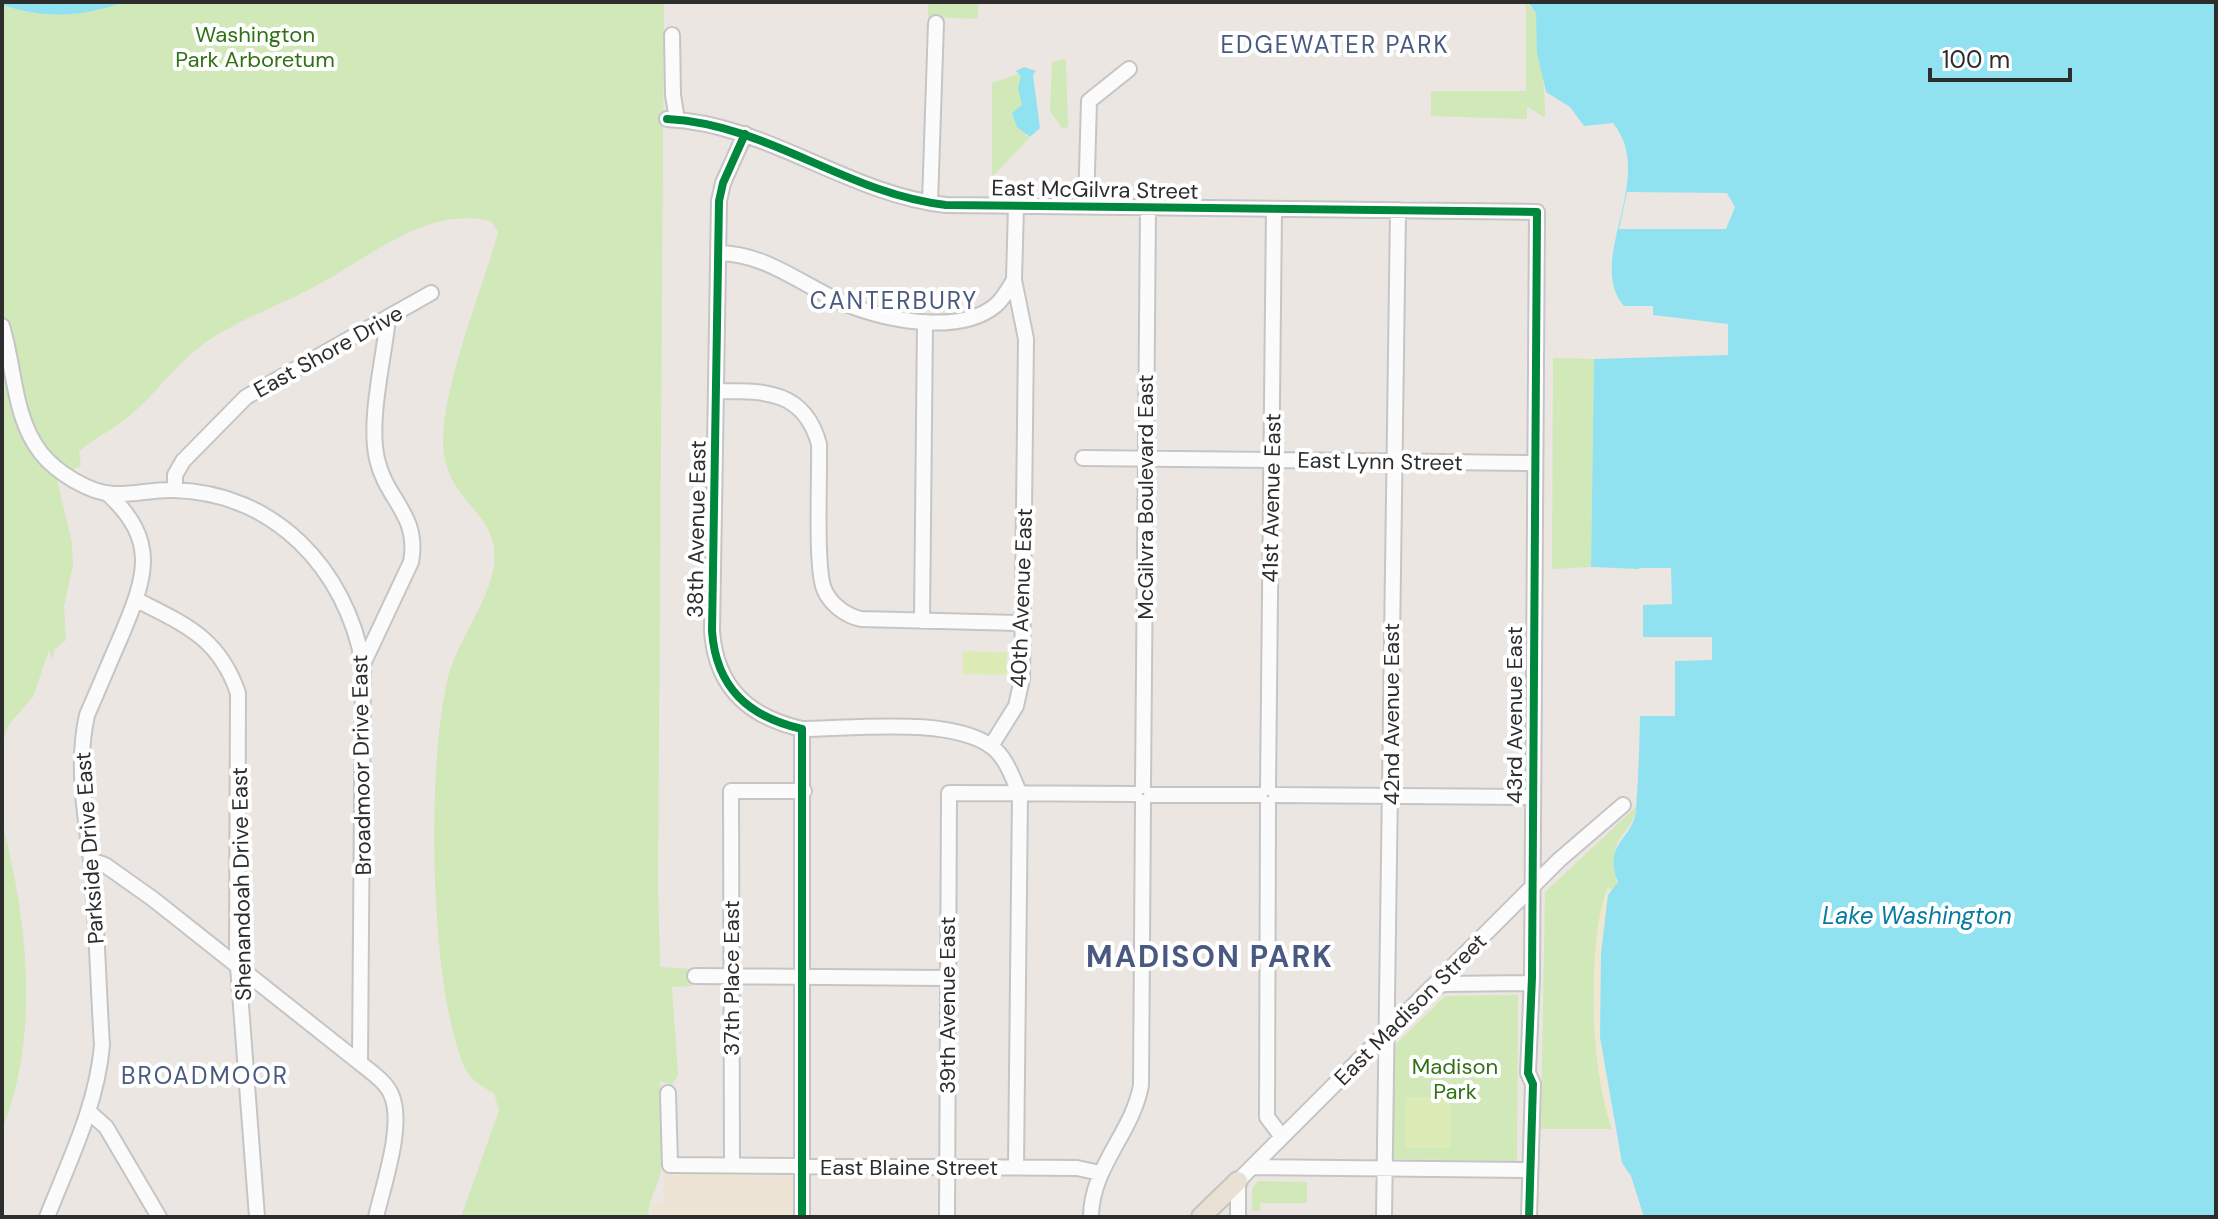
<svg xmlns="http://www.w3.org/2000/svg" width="2218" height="1219" font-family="'DM Sans',sans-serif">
<rect width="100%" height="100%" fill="#ebe6e2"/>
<path fill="#eee4d6" d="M664,1171h129v46h-141v-13l11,-1z"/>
<path fill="#d1e8b9" d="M125,2h539l-6,883 2,82 33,2 -1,17 -20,1 6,88 -6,10 -12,-4c3,30 6,64 0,94 -4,16 -12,26 -12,42h-187l38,-107 -5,-17c-13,-7 -24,-13 -30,-27 -35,-83 -37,-296 -17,-384 8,-39 42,-79 47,-117 6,-49 -39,-59 -49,-105 -12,-54 38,-170 53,-228l-7,-11c-66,-16 -124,39 -179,67 -34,18 -71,31 -103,52 -29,19 -50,50 -75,72 -16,15 -38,25 -55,39l2,15 -25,10 16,67 1,22 -9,41 2,34 -11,9 -3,11 -3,-10 -16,47 -23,26 -8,19v-737c45,14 79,11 123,-3z
M928,2h50v17l-50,-2z
M1526,2l10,11c1,36 10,70 9,105l-18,-12v13l-96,-3v-25h95z
M1066,59l2,68 -6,1 -12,-17 2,-49z
M1017,74l4,2 5,60 4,1 -38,40v-94z
M1553,358l41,1 -3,208 -39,2z
M1636,807c0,18 -16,25 -20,41 -4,14 1,26 1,39l-11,4c-18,68 -17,171 6,238h-71l4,-237z
M2,821c25,99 39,212 0,309z
M1518,995l-1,166 -124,-2v-112l52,-51z
M1258,1181l49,1v21h-47v8h-8v-22z"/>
<path fill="#f0e7cf" d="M1608,887l5,4 -6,10 -6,52 -1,84 12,92c-19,-56 -27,-187 -4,-242z"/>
<path fill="#ddecb7" d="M963,651l44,1 -1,23 -44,-1z
M1406,1097h44v51h-44z"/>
<path fill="#91e2f1" d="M2,2h123c-44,15 -79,17 -123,3z
M1528,2h688v1215h-572l-13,-41 -9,-13 -22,-126 1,-84 7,-58 10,-13c-16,-40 16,-42 18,-73 6,-79 4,-160 3,-240l-48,-2 3,-208 134,-4v-31l-75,-9v-9h-29c-40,-46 34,-128 -11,-183l-29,3 -14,-19 -24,-15 -9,-39 -1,-40z
M1024,67l12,4 -3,4 7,53 -10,9 -13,-10 -5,-14 10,-8 -4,-17 3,-12 -5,-5z"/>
<path fill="#ebe6e2" d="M1627,192l100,1 8,14 -9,22h-107z
M1639,568h32l1,36 -29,1v32h69v23l-37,1v55h-36z"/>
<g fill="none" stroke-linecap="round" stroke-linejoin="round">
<defs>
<path id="minor" d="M672,35l1,60 4,25
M667,119c101,5 180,75 279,86l591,7 -5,765 -4,96 5,11 -4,133
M745,134l-22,49 -4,18 -7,430c4,57 37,86 90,98v488
M930,203l6,-180
M1086,207l3,-106 40,-32
M719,253c46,1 77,28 118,47 40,19 121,37 159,5 7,-6 13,-17 18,-25
M2,326c13,42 11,91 39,127 15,19 48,40 73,41 20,1 40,-5 60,-4 101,3 172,79 189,174l-3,399c11,9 25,18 31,31 14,30 -8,92 -15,123
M717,391c48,0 87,-1 102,53 1,30 -4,122 5,145 6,15 22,27 37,30l161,4
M1083,458l450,5
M175,490v-15l8,-14 63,-64 185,-104
M137,600c49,25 82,38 101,93l-1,260 20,264
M922,621l3,-299
M363,664l48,-102c9,-47 -25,-62 -34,-103 -9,-39 7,-100 11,-141
M802,729c50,0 149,-13 190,18 14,10 21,32 28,47l-4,373
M991,746l25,-40 6,-27 4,-340 -12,-59 2,-74
M1143,786l5,-578
M1268,788l6,-579
M1151,795h109
M1276,795l256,2
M1268,804l-1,313 15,20
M91,860l14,5 48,34 207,164
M695,976l251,2
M1431,989l13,-5 85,-1
M668,1093l2,72 407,3 23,5
M88,1111l18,16 53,90
M732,1165l-1,-374h73
M1252,1167l278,3
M47,1217c22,-56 50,-112 55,-172 -4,-61 -5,-123 -11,-184 -6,-49 -15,-96 -4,-146 12,-27 23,-54 35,-81 24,-58 37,-93 -15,-141
M947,1217l2,-424 186,1
M1091,1217c0,-50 42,-85 50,-132l2,-283
M1238,1217v-36l321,-321 64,-55
M1384,1217l14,-1007"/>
<path id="major" d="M1201,1217l37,-36"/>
</defs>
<use href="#minor" stroke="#c6c5c5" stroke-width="18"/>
<use href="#major" stroke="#c6c4c3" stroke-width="22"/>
<use href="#minor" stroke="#fcfbfb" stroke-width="14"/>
<use href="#major" stroke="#e8e1d4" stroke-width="18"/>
<defs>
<path id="cycleway" d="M667,119c101,5 180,75 279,86l591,7 -5,765 -4,96 5,11 -4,133
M745,134l-22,49 -4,18 -7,430c4,57 37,86 90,98v488"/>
</defs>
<use href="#cycleway" stroke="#fff" stroke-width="13"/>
<use href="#cycleway" stroke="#00873e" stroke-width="8"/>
</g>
<g text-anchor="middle" stroke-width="8" stroke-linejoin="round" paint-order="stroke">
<g font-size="22" fill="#317116" stroke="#fff">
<text x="255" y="42">Washington<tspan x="255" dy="25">Park Arboretum</tspan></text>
<text x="1455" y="1074">Madison<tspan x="1455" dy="25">Park</tspan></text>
</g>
<g font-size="22" fill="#2d2d2d" stroke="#fff">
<text transform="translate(1095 189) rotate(1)" y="8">East McGilvra Street</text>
<text transform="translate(328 351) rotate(-29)" y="8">East Shore Drive</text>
<text transform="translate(1380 461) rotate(1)" y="8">East Lynn Street</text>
<text transform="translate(1145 497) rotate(-90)" y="8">McGilvra Boulevard East</text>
<text transform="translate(1271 498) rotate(-89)" y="8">41st Avenue East</text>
<text transform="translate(696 529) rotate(-89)" y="8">38th Avenue East</text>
<text transform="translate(1021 598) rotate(-88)" y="8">40th Avenue East</text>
<text transform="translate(1391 714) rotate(-90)" y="8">42nd Avenue East</text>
<text transform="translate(1514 715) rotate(-90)" y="8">43rd Avenue East</text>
<text transform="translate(361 765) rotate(-91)" y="8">Broadmoor Drive East</text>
<text transform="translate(89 848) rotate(-94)" y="8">Parkside Drive East</text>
<text transform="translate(241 884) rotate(-91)" y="8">Shenandoah Drive East</text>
<text transform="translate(731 978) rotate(-90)" y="8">37th Place East</text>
<text transform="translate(947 1005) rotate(-90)" y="8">39th Avenue East</text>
<text transform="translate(1410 1009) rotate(-45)" y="8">East Madison Street</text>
<text x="909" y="1175">East Blaine Street</text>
</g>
<g font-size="24" letter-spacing="2" fill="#495981" stroke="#fff">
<text x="1335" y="53">EDGEWATER PARK</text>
<text x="894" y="309">CANTERBURY</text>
<text x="205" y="1084">BROADMOOR</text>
</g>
<g font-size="24" font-style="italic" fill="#057ba1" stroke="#fff">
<text x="1917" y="924">Lake Washington</text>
</g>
<g font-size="30" font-weight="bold" letter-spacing="2" fill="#495981" stroke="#fff">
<text x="1210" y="967">MADISON PARK</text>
</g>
</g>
<rect width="2218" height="1219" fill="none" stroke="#2d2d2d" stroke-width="8"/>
<path d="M1930 68v12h140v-12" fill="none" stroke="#2d2d2d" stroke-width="4"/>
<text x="1942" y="68" font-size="24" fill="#2d2d2d" stroke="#ffffff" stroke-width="6" paint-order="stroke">100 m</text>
</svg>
